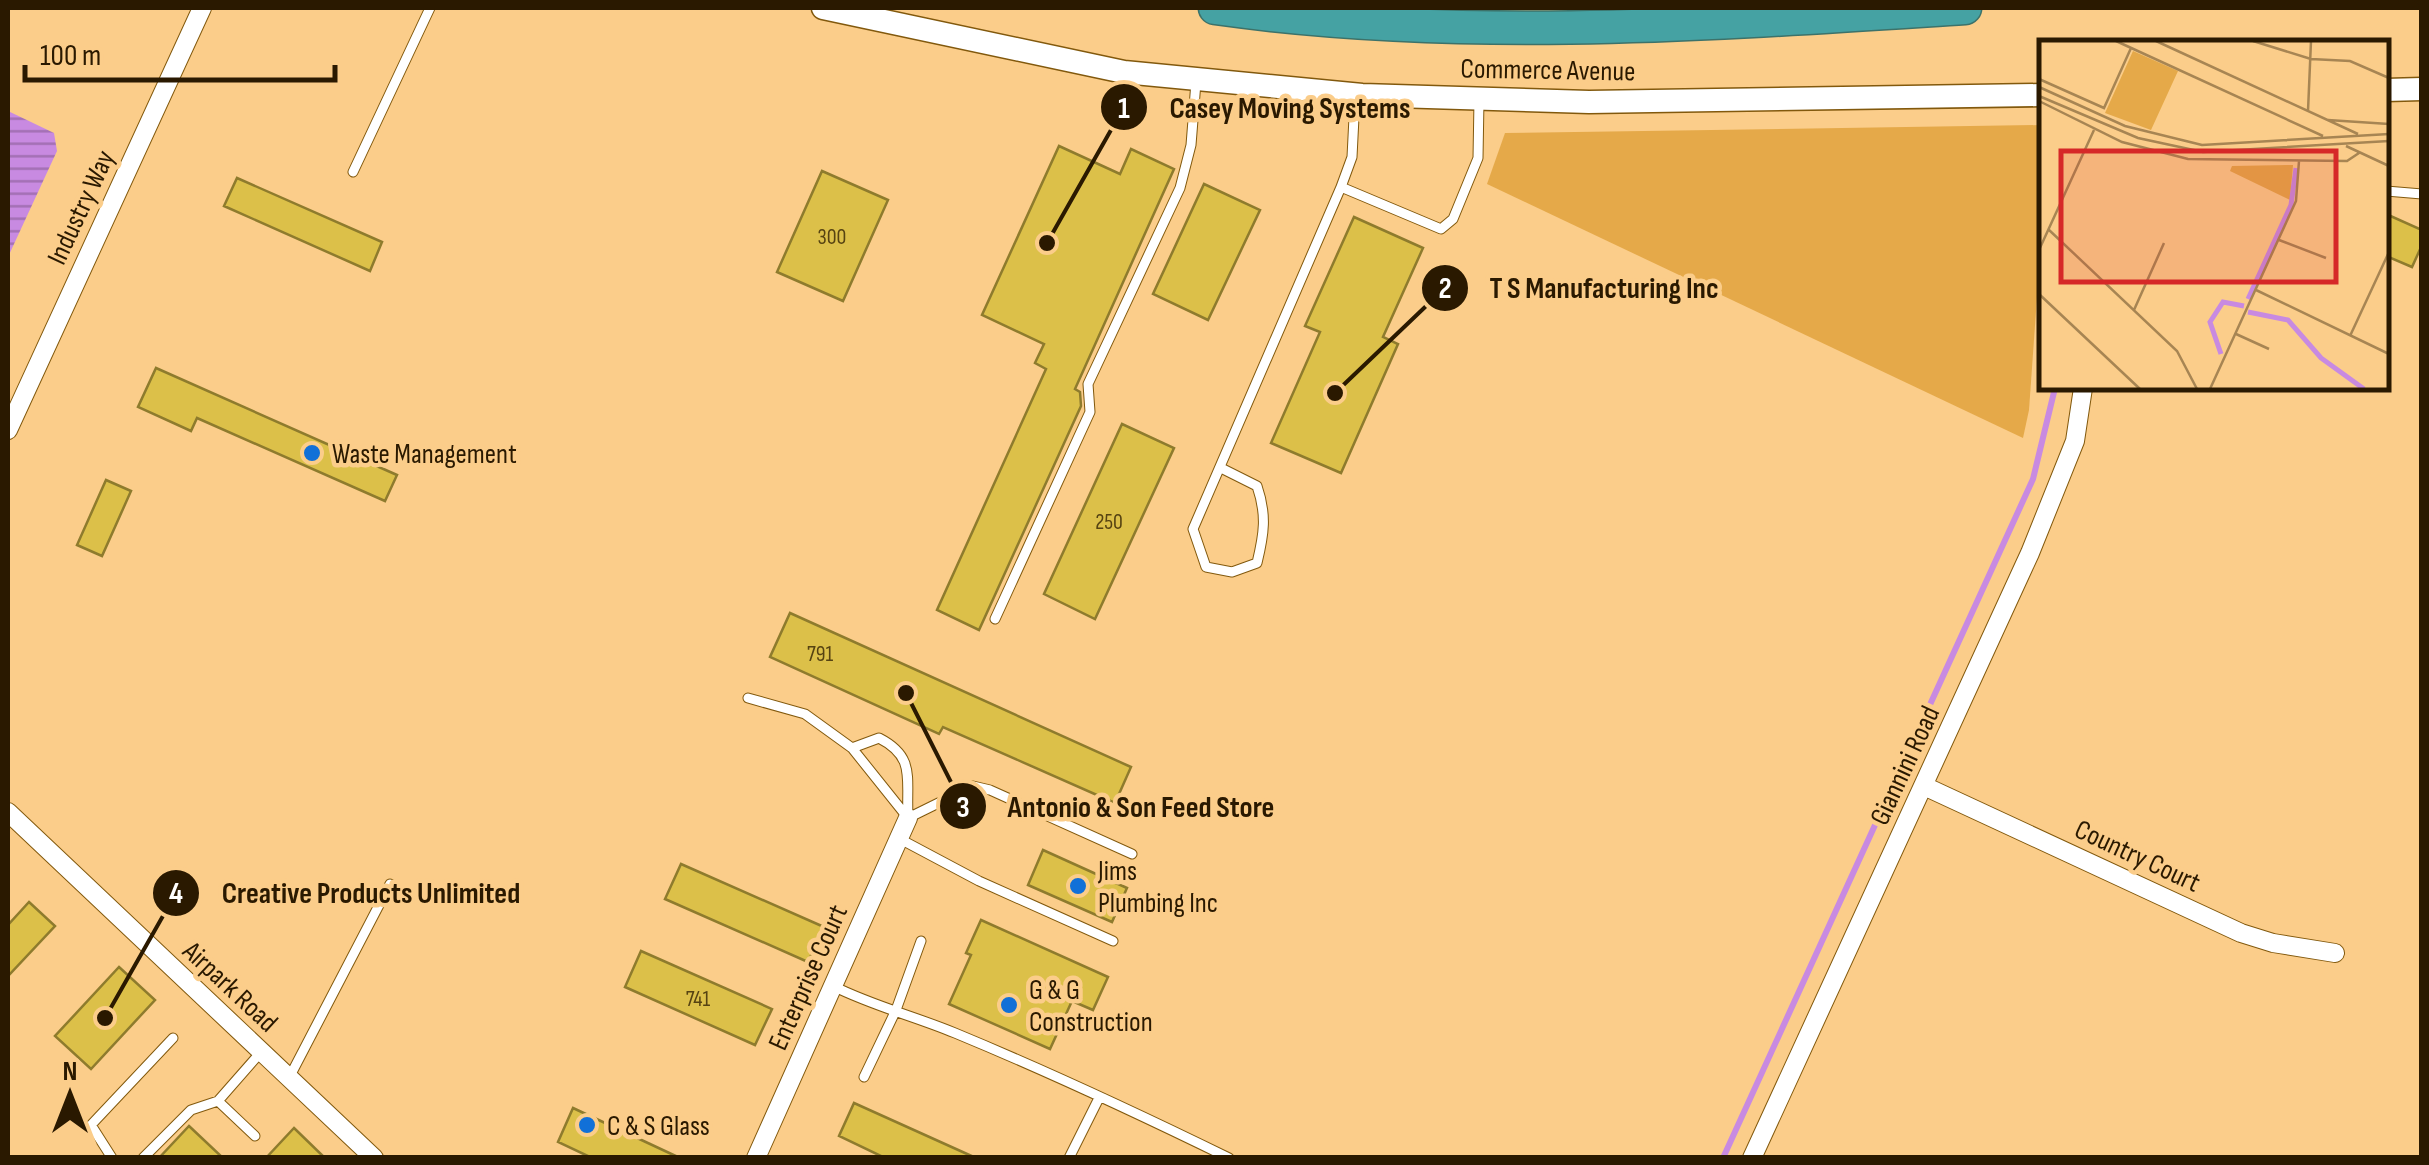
<svg xmlns="http://www.w3.org/2000/svg" width="2429" height="1165" font-family="'Sofia Sans Condensed',sans-serif">
<defs>
<pattern id="water-rules" width="6" height="5" patternUnits="userSpaceOnUse" patternTransform="scale(2.5)"><rect width="6" height="5" fill="#c88ae1"/><path d="M0 2.5h6" fill="none" stroke="#a370b4"/></pattern>
</defs>
<rect width="100%" height="100%" fill="#fbcd8a"/>
<path fill="#e5a949" d="M2041,125v116l-12,169 -6,28 -536,-254 18,-51z"/>
<path fill="url(#water-rules)" d="M8,111l46,22 3,18 -49,106z"/>
<g fill="none" stroke-linecap="round" stroke-linejoin="round">
<path stroke="#c88ae1" stroke-width="6" d="M1723,1158l310,-679 22,-91"/>
</g>
<path fill="#dcc049" stroke="#8e7b2d" stroke-width="2.5" d="M1059,146l61,28 11,-25 43,20 -99,220 5,3 1,14 -102,224 -42,-20 109,-241 -11,-6 9,-19 -62,-29z
M822,171l66,29 -45,101 -66,-29z
M237,178l145,64 -12,29 -146,-65z
M1204,184l56,26 -52,110 -55,-26z
M2386,214l36,16v15l-10,22 -26,-11z
M1354,217l69,31 -40,89 15,7 -57,129 -70,-30 49,-111 -15,-6z
M156,368l241,107 -12,26 -188,-83 -6,13 -53,-24z
M1122,424l52,24 -79,171 -51,-25z
M106,480l25,11 -29,65 -25,-11z
M790,613l341,154 -16,36 -172,-76 -4,7 -169,-77z
M1043,850l84,38 -15,34 -84,-37z
M681,864l143,63 -16,35 -143,-63z
M29,902l26,24 -47,50v-51z
M981,920l127,57 -15,33 -21,-9 -22,48 -101,-45 22,-49 -5,-2z
M641,951l131,58 -17,36 -130,-58z
M119,967l36,33 -64,69 -36,-33z
M854,1103l122,55h-91l-46,-22z
M573,1108l107,50h-88l-34,-16z
M189,1126l34,32h-64z
M294,1128l31,30h-59z"/>
<g fill="none" stroke-linecap="round" stroke-linejoin="round">
<defs>
<path id="service" d="M1355,97l-3,60 -11,30 100,42 12,-10 25,-61 1,-58
M353,172l77,-164
M2386,191l36,3
M1221,468l36,18c10,29 7,48 0,77l-25,9 -26,-5 -13,-38 148,-342
M995,619l95,-207 -2,-28 92,-196 11,-43 5,-63
M748,698l57,16 47,34 56,70
M852,748l27,-10c37,19 27,40 29,78
M908,818l65,-32 17,4 142,64
M900,839l79,42 134,60
M833,986c40,20 81,30 122,47 92,38 184,81 274,125
M864,1077l32,-67 25,-69
M289,1078l101,-194
M218,1101l37,35
M112,1158l-21,-33 82,-87
M143,1158l48,-48 27,-9 43,-49
M1069,1158l30,-60"/>
<path id="minor" d="M8,430l194,-422
M1924,786l317,147 32,10 62,10
M8,812l366,346
M756,1158l152,-340
M1752,1158l278,-605 45,-112 8,-53"/>
<path id="tertiary" d="M823,8l301,64 238,23 227,7 453,-7
M2386,90l36,-1"/>
<path id="motorway" d="M1215,8c249,35 500,16 750,0"/>
</defs>
<use href="#service" stroke="#82590d" stroke-width="11"/>
<use href="#minor" stroke="#82590d" stroke-width="20"/>
<use href="#tertiary" stroke="#82590d" stroke-width="25"/>
<use href="#motorway" stroke="#3c726a" stroke-width="35"/>
<use href="#service" stroke="#fff" stroke-width="9"/>
<use href="#minor" stroke="#fff" stroke-width="18"/>
<use href="#tertiary" stroke="#fff" stroke-width="22"/>
<use href="#motorway" stroke="#45a2a3" stroke-width="32"/>
</g>
<g fill="#1170d8" stroke="#fbcd8a" stroke-width="4">
<circle cx="312" cy="453" r="10"/>
<circle cx="1078" cy="886" r="10"/>
<circle cx="1009" cy="1005" r="10"/>
<circle cx="587" cy="1125" r="10"/>
</g>
<g text-anchor="middle" stroke-width="9" stroke-linejoin="round" paint-order="stroke">
<g font-size="22" fill="#564312">
<text x="832" y="244">300</text>
<text x="1109" y="529">250</text>
<text x="820" y="661">791</text>
<text x="698" y="1006">741</text>
</g>
<g font-size="28" fill="#2a1900" stroke="#fbcd8a">
<text transform="translate(1548 69) rotate(1)" y="10">Commerce Avenue</text>
<text transform="translate(80 207) rotate(-65)" y="10">Industry Way</text>
<text transform="translate(1904 765) rotate(-65)" y="10">Giannini Road</text>
<text transform="translate(2138 855) rotate(25)" y="10">Country Court</text>
<text transform="translate(807 977) rotate(-66)" y="10">Enterprise Court</text>
<text transform="translate(231 986) rotate(43)" y="10">Airpark Road</text>
</g>
<g font-size="28" fill="#2a1900" stroke="#fbcd8a" text-anchor="start">
<text x="332" y="463">Waste Management</text>
<text x="1098" y="880">Jims<tspan x="1098" dy="32">Plumbing Inc</tspan></text>
<text x="1029" y="999">G &amp; G<tspan x="1029" dy="32">Construction</tspan></text>
<text x="607" y="1135">C &amp; S Glass</text>
</g>
</g>
<g transform="translate(2039 40)">
<rect width="350" height="350" fill="#fbcd8a"/>
<path d="M94,11l45,20 -27,59 -46,-17zM254,125l-3,35 -60,-29 2,-5z" fill="#e5a949"/>
<path fill="none" stroke="#c88ae1" stroke-width="5" d="M209,259l43,-94 5,-37M209,272l40,8 33,38 43,31M182,314l-11,-32 13,-20 21,4"/>
<path fill="none" stroke="#a78553" stroke-width="2.5" d="M77,1l207,95M117,1l202,93M214,1l58,18M272,19l39,2 39,17M0,39l65,29 27,-60M0,47l86,39 77,19 187,-11M0,56l99,42 65,14 186,-11M0,61l83,41 66,17 159,2 12,-8M269,71l3,-70M289,80l61,4M307,106l43,20M9,189l129,122 20,38M240,200l47,18M0,210l55,-120M217,250l133,64M0,254l101,95M95,270l30,-67M197,294l33,15M311,296l39,-84M171,349l86,-188 3,-40"/>
<path fill="#d62828" fill-opacity="0.15" stroke="#d62828" stroke-width="5" d="M22,111h275v131h-275z"/>
<rect width="350" height="350" fill="none" stroke="#2a1900" stroke-width="5"/>
</g>
<path fill="none" stroke="#2a1900" stroke-width="4" d="M1047 243L1124 107M1335 393L1445 288M906 693L963 806M105 1018L176 893"/>
<g fill="#2a1900" stroke="#fbcd8a" stroke-width="4">
<circle cx="1047" cy="243" r="10"/>
<circle cx="1335" cy="393" r="10"/>
<circle cx="906" cy="693" r="10"/>
<circle cx="105" cy="1018" r="10"/>
<circle cx="1124" cy="107" r="25"/>
<circle cx="1445" cy="288" r="25"/>
<circle cx="963" cy="806" r="25"/>
<circle cx="176" cy="893" r="25"/>
</g>
<g font-size="30" text-anchor="middle" font-weight="bold" fill="#fff">
<text x="1124" y="118">1</text>
<text x="1445" y="298">2</text>
<text x="963" y="817">3</text>
<text x="176" y="903">4</text>
</g>
<g font-size="30" text-anchor="middle" font-weight="bold" fill="#2a1900" stroke="#fbcd8a" stroke-width="9" stroke-linejoin="round" paint-order="stroke">
<text x="1290" y="118">Casey Moving Systems</text>
<text x="1604" y="298">T S Manufacturing Inc</text>
<text x="1141" y="817">Antonio &amp; Son Feed Store</text>
<text x="371" y="903">Creative Products Unlimited</text>
</g>
<rect width="2429" height="1165" fill="none" stroke="#2a1900" stroke-width="20"/>
<g transform="translate(70 1095)" stroke="#fbcd8a" stroke-width="8" paint-order="stroke">
<path d="M0-8L18 38L0 25L-18 38Z" fill="#2a1900"/>
<text y="-15" font-size="28" font-weight="bold" text-anchor="middle" fill="#2a1900">N</text>
</g>
<path d="M25 65v15h310v-15" fill="none" stroke="#2a1900" stroke-width="5"/>
<text x="40" y="65" font-size="30" fill="#2a1900" stroke="#fbcd8a" stroke-width="8" paint-order="stroke">100 m</text>
</svg>
